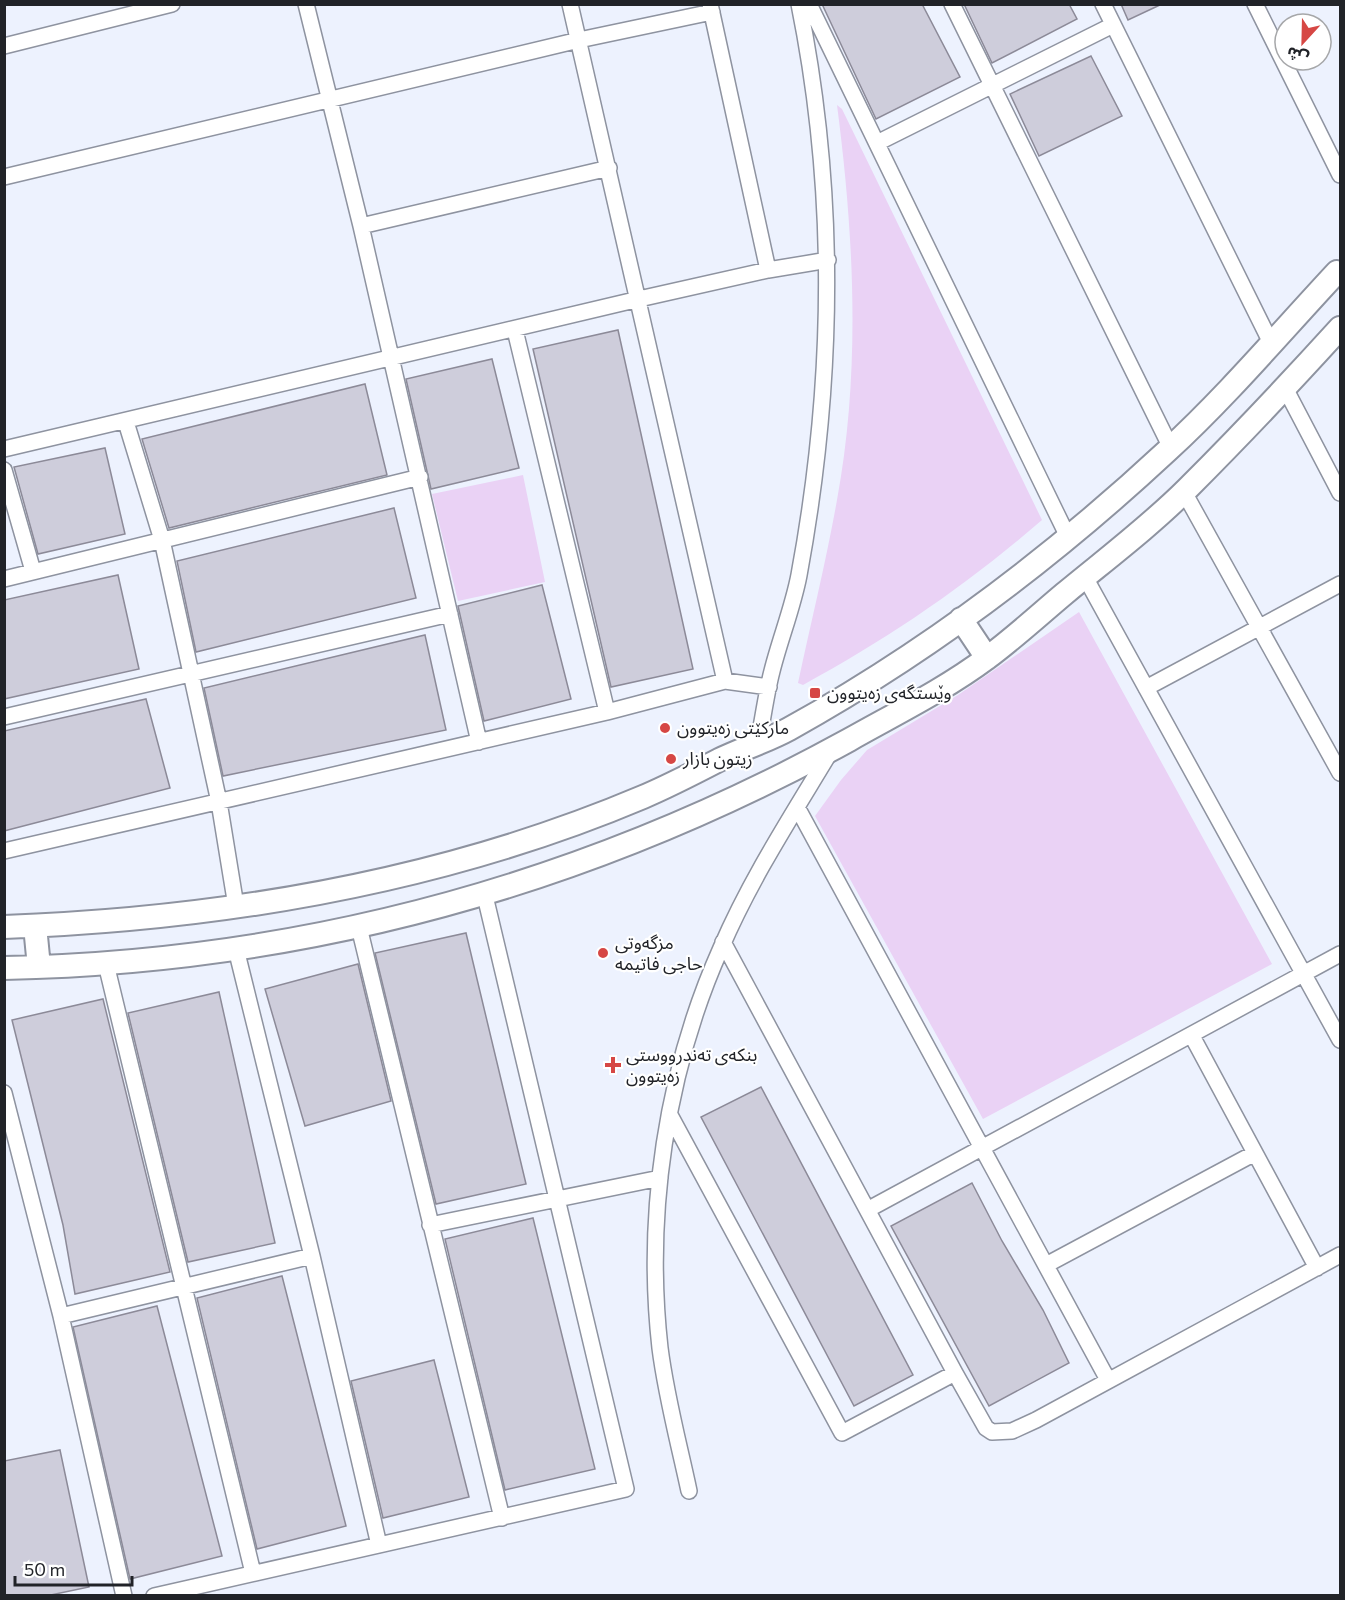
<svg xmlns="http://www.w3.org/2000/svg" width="1345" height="1600" font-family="Commissioner,'Noto Sans Arabic',sans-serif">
<rect width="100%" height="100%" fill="#edf2fe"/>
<path fill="#ead2f5" d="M837,105l5,4 200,411c-75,65 -151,117 -239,165l-5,-2c13,-61 28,-121 39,-183 24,-129 17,-265 0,-395z
M523,475l22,107 -87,19 -26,-107z
M1079,612l193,352 -289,155 -168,-303 26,-36 26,-30 91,-55z"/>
<path fill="#cecddb" stroke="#8c8a98" stroke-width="1.5" d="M822,4h100l38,73 -84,42z
M964,4h105l8,15 -85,44z
M1121,4h41l-34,16z
M1091,56l31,60 -83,40 -29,-62z
M618,330l75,339 -82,18 -78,-338z
M492,359l27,109 -88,21 -25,-110z
M365,384l22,91 -218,53 -27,-89z
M105,448l20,86 -87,20 -24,-87z
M394,508l22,90 -220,54 -19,-91z
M118,575l21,94 -135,30v-99z
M542,585l29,114 -87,22 -26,-115z
M425,635l21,95 -223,46 -19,-88z
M146,699l24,89 -166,43v-100z
M466,933l60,251 -90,20 -61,-251z
M358,964l33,137 -86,25 -40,-137z
M219,992l56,251 -87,19 -60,-249z
M103,999l67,273 -95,22 -12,-69 -51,-205z
M761,1087l152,288 -59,31 -153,-289z
M972,1183l30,58 41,69 26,53 -80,43 -98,-180z
M533,1218l62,251 -90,21 -60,-251z
M282,1276l64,250 -89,23 -60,-251z
M157,1306l65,250 -92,23 -57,-252z
M434,1360l35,137 -86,21 -32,-137z
M60,1450l29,137 -43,9h-42v-135z"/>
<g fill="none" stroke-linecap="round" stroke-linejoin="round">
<defs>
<path id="street" d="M306,4l55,222 118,516
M570,4l155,677
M710,4l58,266
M809,4l259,533
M952,4l219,444
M1103,4l168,339
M1255,4l85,171
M4,46l168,-42
M877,143l236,-118
M4,177l575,-137 133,-28
M361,226l248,-58
M515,330l92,382
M1285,388l55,105
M126,422l36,118 57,262 17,104
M4,449l635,-150 129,-29 60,-10
M4,470l29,101
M1184,492l156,281
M1085,577l255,463
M4,579l416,-102
M1146,688l194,-104
M4,717l446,-103
M758,743c5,-24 8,-49 14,-72 8,-32 21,-64 27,-96 35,-189 38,-383 0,-571
M797,807l311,573
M4,851l603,-139 118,-31 44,6
M359,927l143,591
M723,942l232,431 31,55 6,4 20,-1 24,-11 304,-165
M236,949l76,307 67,289
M106,964l147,609
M1192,1036l125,232
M4,1093l57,223 63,280
M670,1115l172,318 113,-60
M869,1209l471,-255
M430,1225l230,-47
M1046,1265l209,-112
M61,1316l251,-60
M689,1491c-10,-47 -23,-95 -29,-143 -15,-134 6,-277 61,-400 30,-70 72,-134 111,-199
M154,1596l472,-107 -141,-593"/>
<path id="secondary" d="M961,619l26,39
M35,926l4,41
M4,927c217,-8 438,-45 639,-130 26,-11 51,-24 76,-37 23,-11 48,-19 70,-31 137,-76 264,-172 378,-278 60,-55 114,-119 170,-179l3,3
M4,968c301,-6 581,-83 845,-228 46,-26 95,-50 138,-82 27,-20 52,-43 77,-64 41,-34 85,-67 123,-105 52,-52 103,-106 153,-161"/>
</defs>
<use href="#street" stroke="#8e93a0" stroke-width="18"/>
<use href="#secondary" stroke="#8e93a0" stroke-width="26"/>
<use href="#street" stroke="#fff" stroke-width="15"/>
<use href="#secondary" stroke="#fff" stroke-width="22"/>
</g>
<g fill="#d64744" stroke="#fff" stroke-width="2">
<rect x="809" y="687" width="12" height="12" rx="3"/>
<circle cx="665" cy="728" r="6"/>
<circle cx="671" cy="759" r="6"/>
<circle cx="603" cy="953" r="6"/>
<path d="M610 1056h6v6h6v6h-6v6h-6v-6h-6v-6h6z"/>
</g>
<g text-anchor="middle" stroke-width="4.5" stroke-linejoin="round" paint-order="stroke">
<g font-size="18" fill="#212328" stroke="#fff" text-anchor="start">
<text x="827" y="699">وێستگەی زەیتوون</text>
<text x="677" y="734">مارکێتی زەیتوون</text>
<text x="683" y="765">زيتون بازار</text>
<text x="615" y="949">مزگەوتی<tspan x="615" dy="21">حاجی فاتیمە</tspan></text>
<text x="626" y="1061">بنکەی تەندرووستی<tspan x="626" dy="21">زەیتوون</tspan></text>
</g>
</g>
<rect width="1345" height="1600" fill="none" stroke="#212328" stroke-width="12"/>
<g transform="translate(1303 42) rotate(202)"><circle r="28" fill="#ffffff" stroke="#a6a7a9" stroke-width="1.5"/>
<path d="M0-4.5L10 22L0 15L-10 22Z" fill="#d64744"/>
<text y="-9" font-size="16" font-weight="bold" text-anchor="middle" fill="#212328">ش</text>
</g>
<path d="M15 1576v9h117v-9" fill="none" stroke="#212328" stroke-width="3"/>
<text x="24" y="1576" font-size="18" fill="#212328" stroke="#ffffff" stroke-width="4.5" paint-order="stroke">50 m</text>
</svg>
